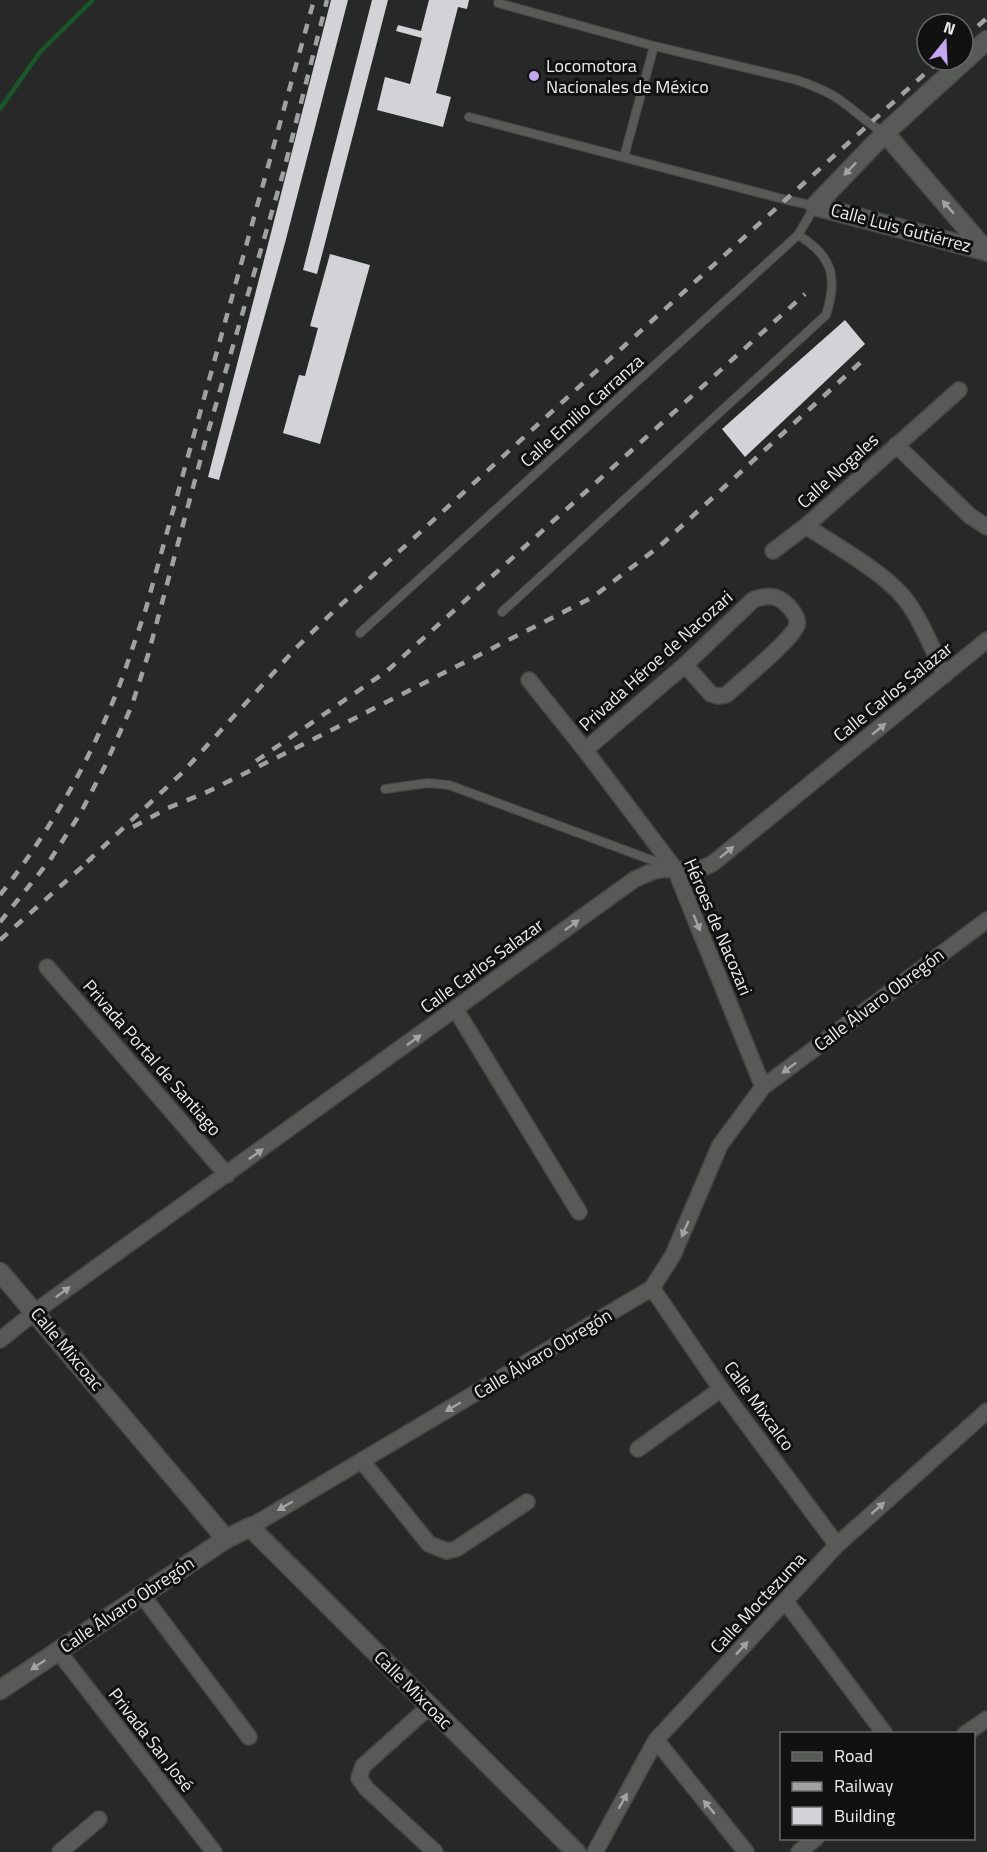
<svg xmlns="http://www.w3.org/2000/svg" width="987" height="1852" font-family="'Titillium Web',sans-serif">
<rect width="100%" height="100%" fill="#262927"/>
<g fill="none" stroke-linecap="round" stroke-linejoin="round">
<path stroke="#1a5627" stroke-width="4.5" d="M0,109l40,-57 53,-52"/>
</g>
<path fill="#d3d2d6" d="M331,0h17l-63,243 -66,237 -11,-3z
M372,0h16l-71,274 -14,-4z
M429,0h40l-2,9 -9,-2 -22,86 15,4 -8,30 -66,-17 8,-33 25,7 12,-46 -26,-7 2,-6 23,6z
M330,254l40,11 -50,179 -37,-11 16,-58 6,1 13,-48 -8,-2z
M845,320l20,24 -120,113 -23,-28z"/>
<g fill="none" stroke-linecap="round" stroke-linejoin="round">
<defs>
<path id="lane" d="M498,3l156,43 143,34c14,5 28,10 40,18 17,11 30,26 48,35
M624,157l30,-111
M502,612l324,-297c12,-37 7,-59 -28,-80
M360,633l438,-398 17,-29 -28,-6 -318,-83
M385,789l43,-6 21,2 216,80"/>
<path id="street" d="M896,445l74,71 17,11
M806,526c30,20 65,39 91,64 21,20 35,59 48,85
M773,551l33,-25 153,-136
M529,680l56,70 90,119 88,218
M585,750l100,-85 68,-65c11,-4 21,-6 31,2 6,5 15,15 13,23 -4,14 -58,58 -71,70l-9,1 -6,-2 -26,-29
M47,967l180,208
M456,1010l123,202
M652,1288l69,101 116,156
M0,1340l36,-29 599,-432c8,-3 16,-8 24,-9 20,-3 33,4 53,-6l275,-224
M638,1449l83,-60
M362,1461l67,83 18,7 9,-2 71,-47
M250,1527l402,-239 21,-33 47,-110 43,-58 224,-167
M142,1595l107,142
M786,1602l99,132
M58,1651l156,201
M430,1706l-67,60 -4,12 7,10 69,64
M965,1734l22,-15
M656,1740l90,112
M60,1852l39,-33
M595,1852l61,-112 181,-195 150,-134
M799,1852l17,-14"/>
<path id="secondary" d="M885,133l102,119
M986,251l-171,-45 70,-73 102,-93
M0,1272l226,267
M0,1690l226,-151 24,-12 326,325"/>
</defs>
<use href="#lane" stroke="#444744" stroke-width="10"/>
<use href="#street" stroke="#444744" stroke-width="18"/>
<use href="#secondary" stroke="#444744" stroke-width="21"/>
<use href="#lane" stroke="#575a57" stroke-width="8"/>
<use href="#street" stroke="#575a57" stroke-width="15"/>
<use href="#secondary" stroke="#575a57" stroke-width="18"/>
<path stroke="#a0a2a1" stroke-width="4.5" stroke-dasharray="10 10" stroke-linecap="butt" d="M963,39l24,-21
M256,761l131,-90 418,-377
M133,827l35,-19 37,-15 101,-50 287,-146 68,-52 201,-184
M87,862l95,-89 116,-127 34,-33 238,-218 370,-335
M0,895c48,-61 87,-129 116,-201 11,-27 19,-55 29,-82l169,-612
M0,922l50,-62 30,-46 25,-48 27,-61 16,-50 58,-216 78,-269 43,-170
M0,940l92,-82"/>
</g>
<defs><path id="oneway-solid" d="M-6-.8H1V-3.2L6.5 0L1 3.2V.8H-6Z" transform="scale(1.5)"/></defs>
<g fill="#a1a4a2">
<use href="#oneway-solid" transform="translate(850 169) rotate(134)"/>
<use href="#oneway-solid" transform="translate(948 207) rotate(-131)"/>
<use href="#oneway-solid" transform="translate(879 729) rotate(-39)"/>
<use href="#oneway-solid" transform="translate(727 852) rotate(-39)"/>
<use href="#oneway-solid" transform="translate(697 923) rotate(68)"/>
<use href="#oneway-solid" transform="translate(572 925) rotate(-36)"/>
<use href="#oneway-solid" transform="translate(414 1040) rotate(-36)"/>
<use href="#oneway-solid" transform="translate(789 1068) rotate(143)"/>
<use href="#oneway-solid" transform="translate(256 1154) rotate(-36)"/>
<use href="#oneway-solid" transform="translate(685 1229) rotate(114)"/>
<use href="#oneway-solid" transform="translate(63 1292) rotate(-36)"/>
<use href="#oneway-solid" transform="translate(453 1407) rotate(150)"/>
<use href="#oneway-solid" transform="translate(285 1506) rotate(150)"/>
<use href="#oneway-solid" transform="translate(878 1508) rotate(-42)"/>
<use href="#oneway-solid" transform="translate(742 1648) rotate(-47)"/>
<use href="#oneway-solid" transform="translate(38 1665) rotate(146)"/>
<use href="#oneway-solid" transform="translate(623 1801) rotate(-61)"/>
<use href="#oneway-solid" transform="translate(709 1807) rotate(-130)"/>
</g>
<circle fill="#c5a6f0" stroke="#101110" stroke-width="2" cx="534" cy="76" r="6"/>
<g text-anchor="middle" stroke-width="6" stroke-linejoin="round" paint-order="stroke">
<g font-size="18" fill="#ebedec" stroke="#101110" text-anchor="start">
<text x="546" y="72">Locomotora<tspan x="546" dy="21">Nacionales de México</tspan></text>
</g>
<g font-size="18" fill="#ebedec" stroke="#101110">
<text transform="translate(901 228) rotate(15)" y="6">Calle Luis Gutiérrez</text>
<text transform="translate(582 411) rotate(-42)" y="6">Calle Emilio Carranza</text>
<text transform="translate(838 471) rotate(-42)" y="6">Calle Nogales</text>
<text transform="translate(656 661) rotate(-42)" y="6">Privada Héroe de Nacozari</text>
<text transform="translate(893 692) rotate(-39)" y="6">Calle Carlos Salazar</text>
<text transform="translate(718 927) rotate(67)" y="6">Héroes de Nacozari</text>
<text transform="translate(482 966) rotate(-36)" y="6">Calle Carlos Salazar</text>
<text transform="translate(879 1000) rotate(-37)" y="6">Calle Álvaro Obregón</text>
<text transform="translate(152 1058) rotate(49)" y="6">Privada Portal de Santiago</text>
<text transform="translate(67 1349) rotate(50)" y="6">Calle Mixcoac</text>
<text transform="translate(543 1354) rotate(-31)" y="6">Calle Álvaro Obregón</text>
<text transform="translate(759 1406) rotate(54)" y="6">Calle Mixcalco</text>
<text transform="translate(758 1603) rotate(-47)" y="6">Calle Moctezuma</text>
<text transform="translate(127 1605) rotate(-34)" y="6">Calle Álvaro Obregón</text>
<text transform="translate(413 1690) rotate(45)" y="6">Calle Mixcoac</text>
<text transform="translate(151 1740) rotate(52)" y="6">Privada San José</text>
</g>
</g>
<rect x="780" y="1732" width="195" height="108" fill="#101110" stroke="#686968" stroke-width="1.5"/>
<rect x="792" y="1752" width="30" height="9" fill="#575a57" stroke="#686968" stroke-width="1.5"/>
<text x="834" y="1762" font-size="18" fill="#ebedec">Road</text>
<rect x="792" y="1782" width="30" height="9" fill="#a0a2a1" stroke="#686968" stroke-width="1.5"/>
<text x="834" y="1792" font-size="18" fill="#ebedec">Railway</text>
<rect x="792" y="1807" width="30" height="18" fill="#d3d2d6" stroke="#686968" stroke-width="1.5"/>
<text x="834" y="1822" font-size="18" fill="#ebedec">Building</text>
<g transform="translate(945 42) rotate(18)"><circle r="28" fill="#101110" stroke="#686968" stroke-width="1.5"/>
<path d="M0-4.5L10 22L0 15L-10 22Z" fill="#c5a6f0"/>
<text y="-9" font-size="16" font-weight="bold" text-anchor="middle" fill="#ebedec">N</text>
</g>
</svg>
